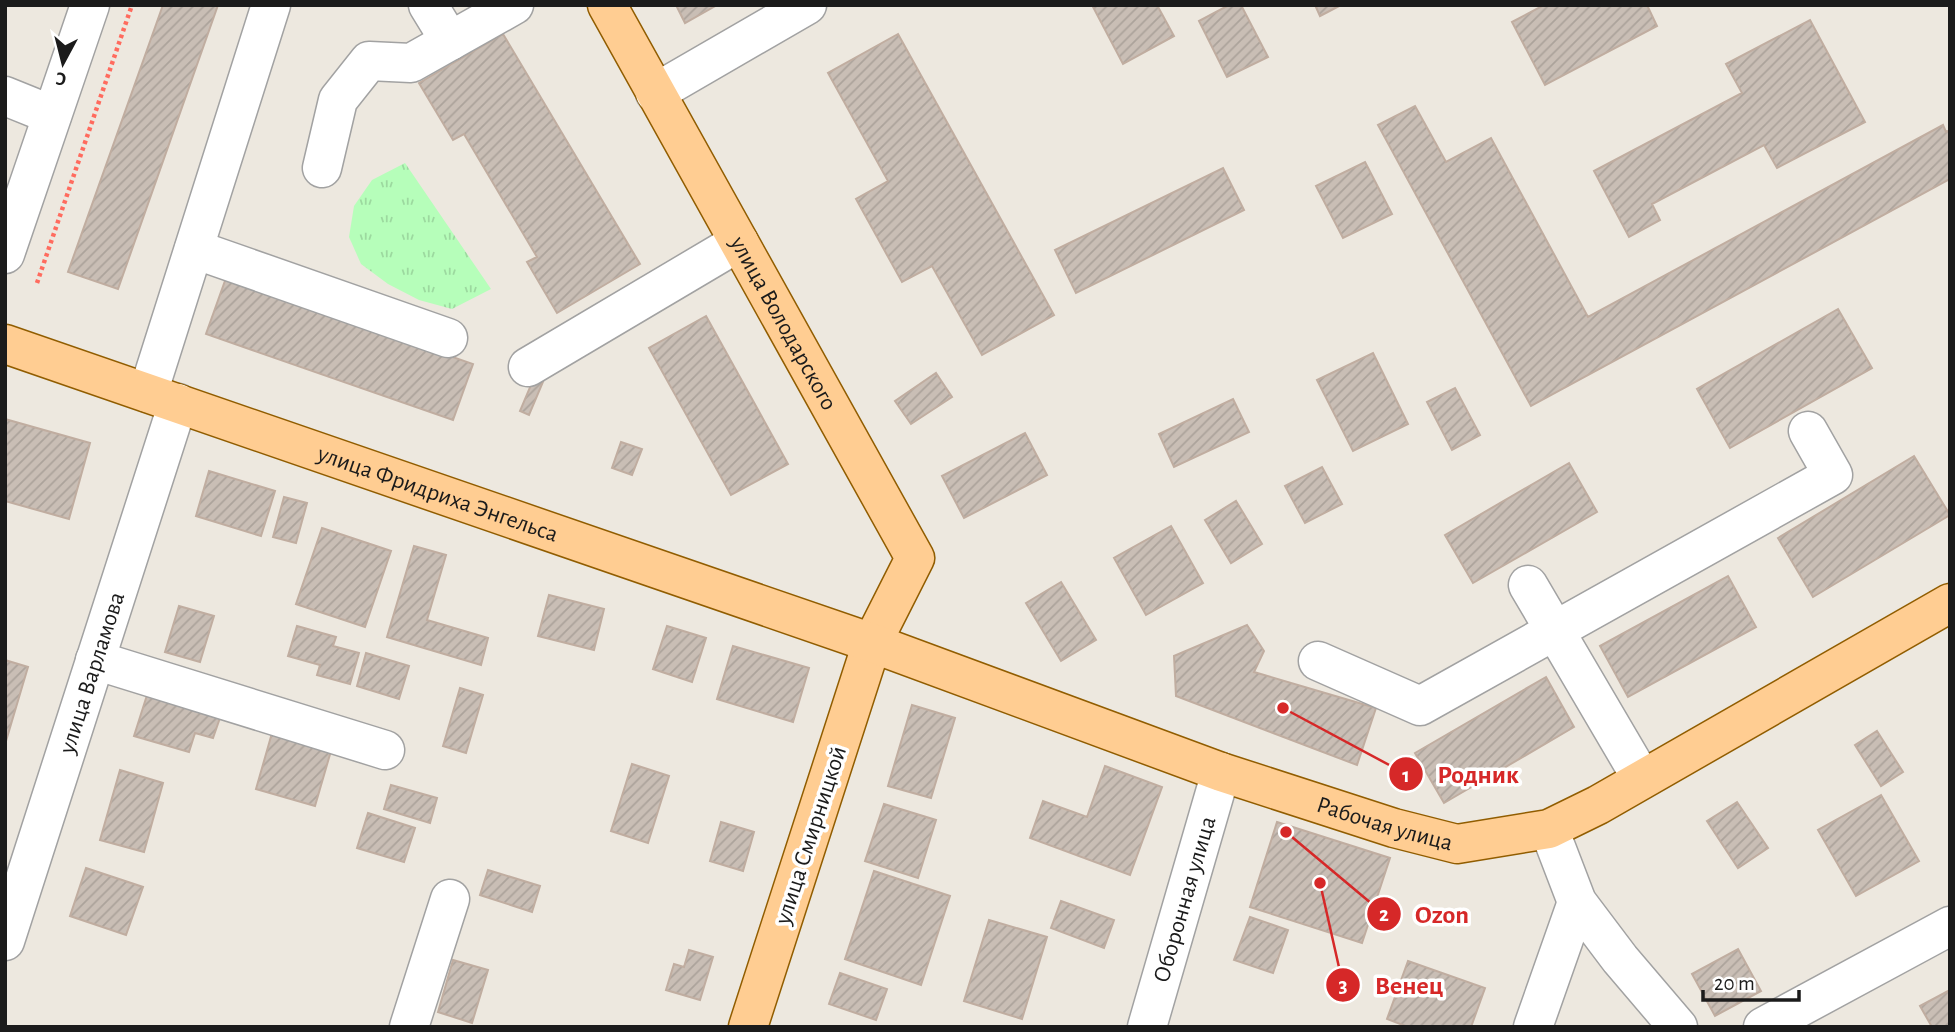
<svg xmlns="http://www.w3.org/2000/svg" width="1955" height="1032" font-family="'Alegreya Sans',sans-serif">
<defs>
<pattern id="park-tufts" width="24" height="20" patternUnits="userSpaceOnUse" patternTransform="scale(1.75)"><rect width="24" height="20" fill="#b6feba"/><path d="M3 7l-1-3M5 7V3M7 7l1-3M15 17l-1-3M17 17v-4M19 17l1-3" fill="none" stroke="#9cd99f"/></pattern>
<pattern id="building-hatch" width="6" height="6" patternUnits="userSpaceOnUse" patternTransform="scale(1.75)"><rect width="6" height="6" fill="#c9beb5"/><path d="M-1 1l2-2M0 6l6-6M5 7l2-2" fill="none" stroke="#aca39b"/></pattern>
</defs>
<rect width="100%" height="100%" fill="#ede8df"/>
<path fill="url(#park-tufts)" d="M405,163l86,126 -39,20 -33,-9 -31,-16 -27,-20 -12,-27 5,-31 18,-26z"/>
<path fill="url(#building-hatch)" stroke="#c0ada0" stroke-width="2" d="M163,5h55l-100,284 -50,-17z
M676,5h41l-32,18z
M1092,5h65l17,31 -51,28z
M1229,5h12l27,52 -41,20 -28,-56z
M1315,5h26l-21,11z
M1544,5h103l10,21 -112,59 -33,-63z
M1810,20l55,102 -88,46 -13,-23 -112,59 8,16 -31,17 -35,-66 148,-78 -16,-29z
M503,34l137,230 -83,49 -30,-51 10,-5 -73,-123 -11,6 -34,-57z
M898,34l156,281 -72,40 -50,-89 -30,16 -46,-83 32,-18 -60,-108z
M1415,106l31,56 45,-24 97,179 355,-192 3,7 4,-2v49l-419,227 -153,-281z
M1365,162l27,52 -49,24 -27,-52z
M1223,168l21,42 -168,83 -21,-43z
M226,278l247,86 -20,56 -247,-86z
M1838,309l34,59 -142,80 -33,-59z
M706,316l82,148 -57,31 -82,-147z
M1373,353l35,71 -55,27 -36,-71z
M536,373l9,4 -16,38 -9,-4z
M936,373l16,24 -41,27 -16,-23z
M1455,388l25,47 -28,15 -25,-48z
M1233,399l16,33 -75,35 -15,-33z
M5,419l85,24 -21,76 -64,-18z
M1025,433l22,42 -83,43 -22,-42z
M621,442l21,7 -10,26 -20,-7z
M1914,456l36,59 -137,82 -35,-59z
M1569,463l28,49 -124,71 -28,-48z
M1322,467l20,37 -37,19 -20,-37z
M209,471l66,20 -14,45 -65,-20z
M284,497l23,6 -11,40 -23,-6z
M1236,501l26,43 -31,19 -26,-43z
M1171,526l32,57 -57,32 -32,-57z
M322,528l69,23 -26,76 -69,-23z
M414,546l32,9 -19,65 61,18 -7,27 -94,-28z
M1728,576l28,51 -128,70 -28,-51z
M1061,582l35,58 -35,21 -35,-58z
M549,595l55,14 -10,41 -56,-14z
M179,606l35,10 -14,46 -35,-10z
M1247,625l17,26 -10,21 122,36 -19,57 -181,-69 -2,-40z
M297,626l39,11 -3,9 26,7 -9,31 -33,-9 3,-10 -32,-9z
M667,626l39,12 -14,44 -39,-13z
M733,646l76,22 -16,54 -76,-23z
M366,653l43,13 -10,33 -42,-13z
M5,660l23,7 -22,74 -1,-1z
M1546,677l28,50 -130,76 -29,-50z
M460,688l23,7 -17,58 -23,-7z
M148,692l73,23 -8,23 -18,-5 -6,19 -55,-16z
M912,705l43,13 -24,80 -43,-12z
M274,726l59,18 -18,62 -59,-17z
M1877,731l26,41 -22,14 -26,-41z
M632,764l37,12 -21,67 -37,-12z
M1105,766l57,21 -32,88 -100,-37 13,-37 44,16z
M120,770l43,13 -19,69 -44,-12z
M391,785l46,13 -7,25 -46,-14z
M1881,795l38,66 -63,35 -38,-66z
M1737,802l31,46 -30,20 -31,-47z
M884,804l52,16 -18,58 -53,-17z
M368,813l47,15 -11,34 -47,-14z
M721,822l33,10 -11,39 -33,-10z
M1277,822l113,36 -28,85 -112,-36z
M86,868l57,19 -17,48 -56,-19z
M488,870l52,16 -8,26 -52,-17z
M874,871l76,25 -29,89 -76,-26z
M1061,901l53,19 -10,28 -53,-20z
M1250,917l38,13 -15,43 -39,-13z
M989,920l58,17 -25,82 -58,-18z
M1738,949l23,42 -46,25 -23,-42z
M689,950l24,7 -13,43 -34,-10 8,-26 10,3z
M453,960l35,10 -16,53 -34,-11z
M1408,961l77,27 -14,39h-63l-21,-8z
M840,973l47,16 -11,31 -47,-16z
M1950,990v37h-18l-12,-21z"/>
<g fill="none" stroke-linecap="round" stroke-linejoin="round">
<defs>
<g id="minor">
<path d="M428,5l22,36"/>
<path d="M655,93l152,-88"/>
<path d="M5,96l47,19"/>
<path d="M322,168l16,-68 31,-39 42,2 103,-58"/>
<path d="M194,249l254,89"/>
<path d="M5,254l85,-249"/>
<path d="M528,367l211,-125"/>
<path d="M148,393l123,-388"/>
<path d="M1528,585l114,194"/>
<path d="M95,660l290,90"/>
<path d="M1318,661l102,45 413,-231 -25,-44"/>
<path d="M1549,829l28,73 43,57 58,68"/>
<path id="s1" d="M5,941l173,-538"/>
<path d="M409,1027l41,-128"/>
<path id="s2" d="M1147,1027l74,-255"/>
<path d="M1533,1027l44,-125"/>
<path d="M1763,1027l187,-101"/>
</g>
<g id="major">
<path id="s3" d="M607,5l308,553 -43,85 -124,384"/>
<path id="s4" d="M5,344l867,299 349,129 173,56 63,16 92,-15 49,-24 352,-202"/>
</g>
</defs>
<use href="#minor" stroke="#a2a2a2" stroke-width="41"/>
<use href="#major" stroke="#915d00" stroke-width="41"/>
<path stroke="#ff6b5e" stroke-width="4.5" stroke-dasharray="3.5 3.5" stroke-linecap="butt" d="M37,283l95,-278"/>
<use href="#minor" stroke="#fff" stroke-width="38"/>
<use href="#major" stroke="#ffcd92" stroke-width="38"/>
</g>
<g text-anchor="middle" stroke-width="7" stroke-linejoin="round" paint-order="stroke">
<g font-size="24" fill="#1b1b1b" stroke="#fff">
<text dy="8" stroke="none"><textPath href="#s3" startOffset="364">улица Володарского</textPath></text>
<text dy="8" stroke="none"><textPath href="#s4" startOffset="458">улица Фридриха Энгельса</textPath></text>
<text dy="8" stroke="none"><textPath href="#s1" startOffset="282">улица Варламова</textPath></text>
<text dy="8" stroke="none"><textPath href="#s4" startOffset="1461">Рабочая улица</textPath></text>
<text transform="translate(810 835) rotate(-72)" y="8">улица Смирницкой</text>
<text dy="8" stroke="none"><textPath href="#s2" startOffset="133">Оборонная улица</textPath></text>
</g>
</g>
<path fill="none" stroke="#d62828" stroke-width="2.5" d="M1283 708L1406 774M1286 832L1384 914M1320 883L1343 985"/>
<g fill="#d62828" stroke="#fff" stroke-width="2.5">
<circle cx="1283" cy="708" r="7"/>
<circle cx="1286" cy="832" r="7"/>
<circle cx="1320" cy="883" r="7"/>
<circle cx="1406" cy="774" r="18"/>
<circle cx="1384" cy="914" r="18"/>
<circle cx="1343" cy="985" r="18"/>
</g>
<g font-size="21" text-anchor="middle" font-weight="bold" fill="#fff">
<text x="1406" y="782">1</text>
<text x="1384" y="921">2</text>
<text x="1343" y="992">3</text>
</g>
<g font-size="26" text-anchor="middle" font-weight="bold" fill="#d62828" stroke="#fff" stroke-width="7" stroke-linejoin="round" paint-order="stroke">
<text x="1478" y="783">Родник</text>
<text x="1442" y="923">Ozon</text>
<text x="1409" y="994">Венец</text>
</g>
<rect width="1955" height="1032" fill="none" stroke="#1b1b1b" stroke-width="14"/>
<g transform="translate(63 63) rotate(187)" stroke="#ffffff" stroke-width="5" paint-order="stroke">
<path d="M0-5L12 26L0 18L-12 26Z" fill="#1b1b1b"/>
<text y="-10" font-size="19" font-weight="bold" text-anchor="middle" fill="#1b1b1b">С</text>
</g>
<path d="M1703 990v10h96v-10" fill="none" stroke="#1b1b1b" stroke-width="3.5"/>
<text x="1714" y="990" font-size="21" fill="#1b1b1b" stroke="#ffffff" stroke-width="5" paint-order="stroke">20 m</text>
</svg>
